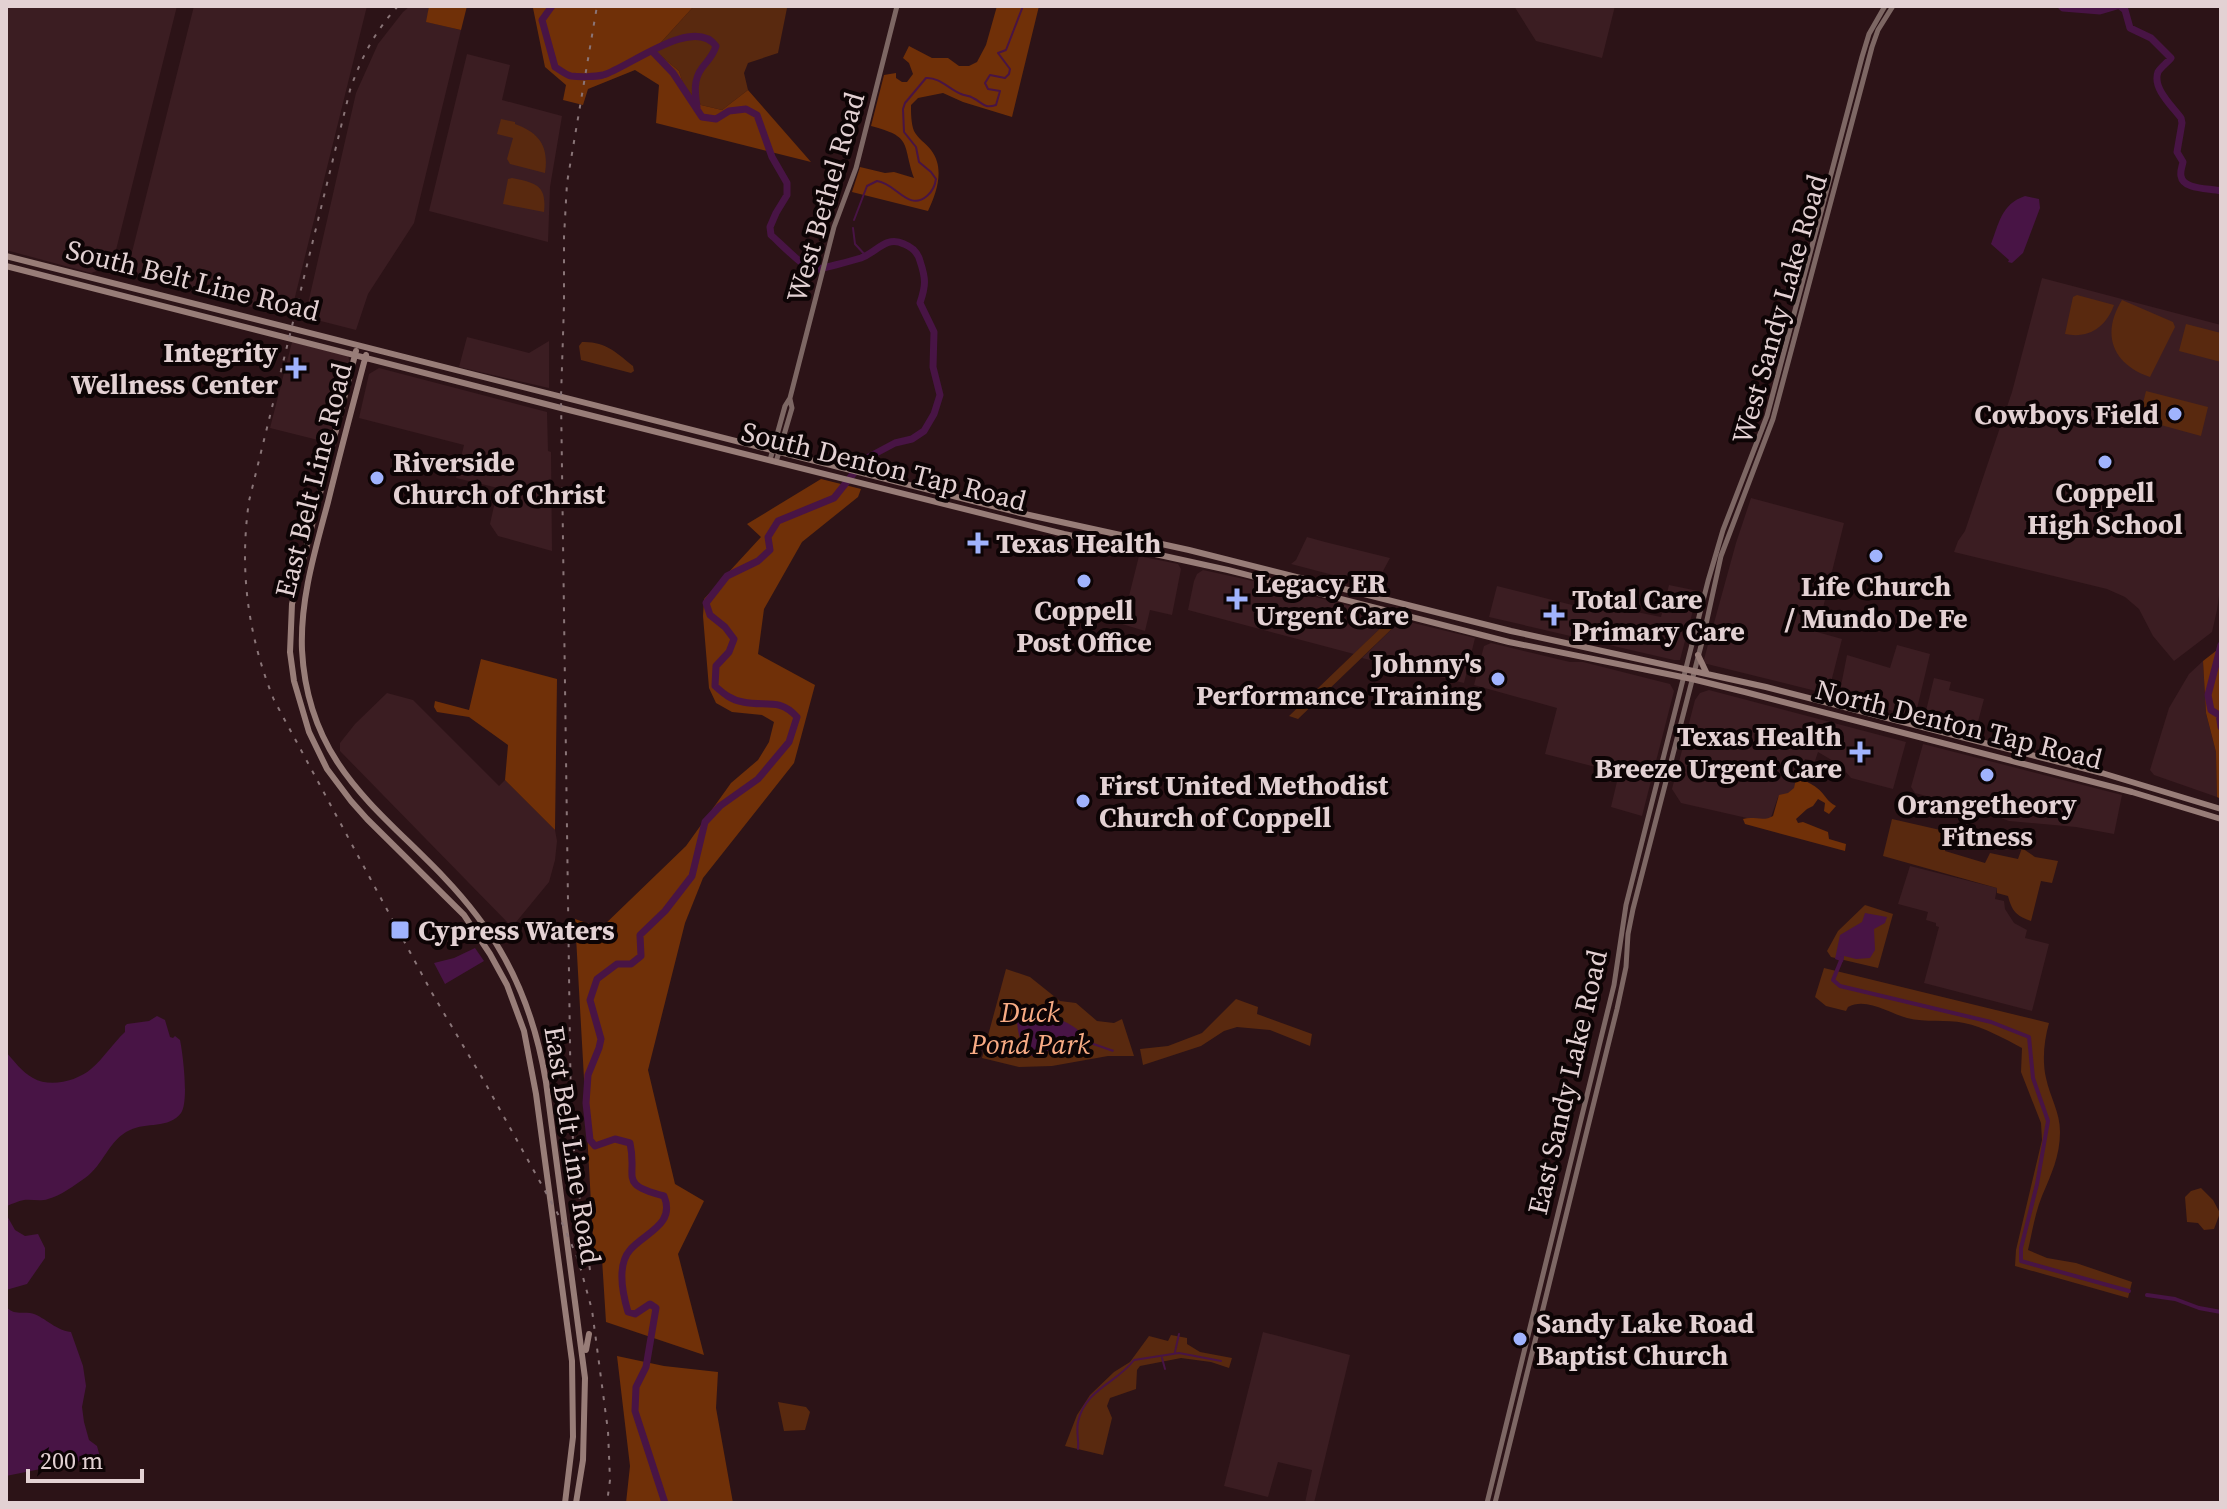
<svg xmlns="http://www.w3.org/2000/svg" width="2227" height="1509" font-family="'Source Serif 4',serif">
<rect width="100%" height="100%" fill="#2c1317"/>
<path fill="#3b1d22" d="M6,6h171l-65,260 -21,7 -85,-23z
M194,6h173l-77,311 -150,-39 -10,-18z
M410,6h19l-2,16 34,8 -47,193 -46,71 -12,36 -51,-13 51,-224 22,-49 25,-32z
M1514,6h101l-13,52 -66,-17z
M467,54l43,11 -8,35 60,16 -12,71 -2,55 -119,-31z
M2042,278l179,47v256l-4,29 -5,22 -38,29 -21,-25 -14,-27 -14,-12 -18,-8 -153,-37 4,-11 7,-10 47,-139z
M467,337l62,16 20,-12v47l-90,-21z
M292,342l56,14 2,7 -20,76 -4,3 -56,-14z
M379,368l168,44 1,39 3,1 1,99 -54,-15 -8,-12 8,-36 -42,-10 8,-33 -105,-27 10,-44z
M1751,498l93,25 -27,109 25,7 -14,55 -125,-31 33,-120z
M1307,537l18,5 65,16 -15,28 -84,-22 5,-4z
M1139,556l39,8 3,5 -9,46 -22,-5 -5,21 -23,-7z
M1203,570l59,13 130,34 -38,37 -166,-44 6,-29 3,-7z
M1669,585l29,6 -18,69h-6l-185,-43 8,-31 83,21 22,-2 59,12z
M1401,620l74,18 -11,45 -102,-25z
M1491,643l79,19h13l87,22 4,7 -32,125 -31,-9 8,-34 -74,-19 12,-46 -83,-23 10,-39z
M1897,645l33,9 -15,63 -76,-21 8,-41 43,13z
M2203,661l3,52 10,39 1,45 -63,-22 -4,-5 19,-62 20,-34z
M1934,678l17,4 -2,8 35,9 -9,34 -51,-14z
M1709,690l197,52 -13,47 -42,-11 -11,-13 -22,-13 -3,9 -10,-2 -9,29 -8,6 -10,3 -9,26 -88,-20 -9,-14 23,-89 5,-7z
M387,693l26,7 86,86 6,-6 50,50 2,11 -2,19 -6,22 -37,45 -172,-176v-8l15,-19z
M1923,744l199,51 -8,39 -38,-7 -67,-6 -27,-10 -67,-18 -4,-6z
M1910,866l87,22 -2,11 9,2 1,8 9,14 13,7 -2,8 24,6 -17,67 -108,-28 15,-56 -3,-1v-3l-10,-3 2,-8 -30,-8z
M1263,1332l87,23 -36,148h-9l7,-33 -34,-8 -10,35 -44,-11z"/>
<path fill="#59290f" d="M694,6h87l6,2 -9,45 -30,10 -4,10 4,17 -26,20 -21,-5 -17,-19 -5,-15 -25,-21z
M501,119l14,3v2c25,9 34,23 30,49l-35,-9 -3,-5 6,-21 -16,-4z
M512,178c23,5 35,6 32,34l-41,-8 5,-25z
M2077,295l37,10c-8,22 -25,34 -49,29l8,-37z
M2122,300l51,22 2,5 -25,50c-38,-13 -49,-43 -28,-77z
M2186,324l35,9v29l-42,-11z
M582,342c23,-1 35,11 51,24l1,5 -3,2 -50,-13 -2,-14z
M2146,391l62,16 -7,29 -62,-17z
M1392,617l9,3 -103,99 -9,-3z
M1892,819l57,13 -4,19 40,12 5,-10 28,6 4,-11 13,9 23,4 -6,22 -11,-2 -10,40c-15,-5 -19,-10 -23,-25l-11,-3v-5l-114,-32z
M1865,905l28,9 -15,54 -47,-11 -4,-6 11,-20z
M1824,968l225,55c-5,18 -7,37 -3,55 4,19 14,34 14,54 0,24 -9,43 -18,64 -7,17 -10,37 -14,54l19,8 29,5 56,19 -4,16 -113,-32 1,-16 26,-110 -1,-17 -20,-51 1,-24c-17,-9 -38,-21 -58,-25 -18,-4 -38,0 -57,-5 -18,-5 -41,-21 -59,-11l-2,4 -20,-5 -11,-9z
M1006,969l24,8 30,24 16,2 21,18 17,2 8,-4 12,37h-26l-56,10 -33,1 -37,-9z
M1236,999l22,8 -1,7 55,20 -2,12 -40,-16 -33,-3 -13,4 -23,15 -58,19 -3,-16 28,-3 34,-13z
M2201,1188l12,12 7,13 -6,16 -10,1 -6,-7 -11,-1 -2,-25 6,-6z
M1171,1335l16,3v6l13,8 32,6 -3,10 -18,-6 -30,-4 -41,8 -3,4 -1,19 -26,9 -3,8 5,12 -9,37 -38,-9 12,-31 13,-20 24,-23 16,-10 19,-26 19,5z
M778,1402l28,5 4,5 -5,18 -21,1z"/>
<path fill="#703008" d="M429,6h38l-6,24 -35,-8z
M531,6h163l-40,44 25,21 5,15 17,19 21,5 26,-20 63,72 -155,-39 3,-38 -24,-15 -47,19 -5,16 -20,-5 3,-15 -21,-18 -12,-59z
M997,6h42l-27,111 -49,-15 -20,-9 -25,5 -7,7c0,8 0,18 3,26 4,8 12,12 17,19 14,18 6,42 -3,61l-76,-19 8,-25 25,6 9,-1 20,6c-12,-35 -1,-41 -43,-52l13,-51 12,-2v5l6,4h5l6,-8 -4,-11 -6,-5 6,-12 23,12h16l11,8h10l8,-4 9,-17z
M821,479l40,10 -3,8 -56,45 -38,67 -6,45 57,31 -21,78 -91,115 -18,45 -37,147 27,114 29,17 -26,53 26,101 -98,-33 -4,-63 -8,-3 -19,-337 26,9 85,-82 45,-63 27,-23 11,-18 5,-20 -12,-7 -30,-3 -16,-9 -7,-15 -6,-72 1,-17 57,-62 -14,-13z
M2221,647v152l-4,-2 -1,-45 -10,-39 -3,-52z
M481,659l76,20 -2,151 -50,-50 3,-35 -39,-28 -32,-5 -3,-5 1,-6 34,9z
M1801,776c5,7 10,7 16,12 8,6 10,14 19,18l-7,8 -5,-3 1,-8 -7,-4 -5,7 -6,3 -11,10 2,4 5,-1 25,10 1,7 17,5 -1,7 -100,-27 -2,-5c11,-3 21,3 30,-3l6,-21 9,-2 6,-5 2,-9z
M617,1356l47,10 54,6 -2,36 17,95h-107l4,-37z"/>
<path fill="#481445" d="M2025,196l14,3 1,9 -17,45 -11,10 -4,-1 1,-2 -18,-16c8,-20 10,-40 34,-48z
M1865,913l22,4 -2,6 -11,6 1,21 -5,8 -14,1 -12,-3 -1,6 -8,-3 5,-24 22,-13z
M475,948l9,13 -39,23 -11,-21 20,-5z
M1022,1013c18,-1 37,4 52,14 7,5 9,9 17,12v3l23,8 -1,2 -23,-8c-17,6 -20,7 -30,-8l-3,1c-5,13 -10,17 -23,20 -13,-6 -17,-26 -17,-39z
M157,1016l8,4 5,17 3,1 2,-2 5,4c3,14 9,62 1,73 -12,16 -35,9 -51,17 -22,10 -26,35 -45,48 -10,7 -25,18 -37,21 -8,3 -16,0 -24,1 -6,1 -12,4 -17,6l-1,3v-157c8,9 16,20 27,26 17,10 44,3 58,-9 13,-11 22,-26 34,-37v-6l2,-2 22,-3z
M6,1214l9,16 10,6 13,-2 7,14v10l-18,26 -21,6z
M6,1307c9,8 14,5 24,6 13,2 24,17 41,19l12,34 3,20 -4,21 2,15 5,18 8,6 3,11 -94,19z"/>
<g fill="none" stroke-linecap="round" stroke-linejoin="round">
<path stroke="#481445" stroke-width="2" d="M854,220l13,-34 10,-5c19,2 31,31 50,15 6,-5 8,-10 9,-17l-5,-7 -12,-10 -3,-15 -12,-15 -1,-23 2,-6 21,-25c13,-1 23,11 35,16 4,2 8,1 12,4 10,5 11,11 23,7l4,-14 -12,-2 -3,-6 5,-8 15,3 4,-4 1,-5 -12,-16 8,-3 17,-44
M853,228l2,16 11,12
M982,1046l16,-2 12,10
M1175,1352l4,-18
M1162,1358l3,11
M1078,1449c1,-9 -2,-18 0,-27 7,-33 39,-39 56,-62l45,-7 42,8"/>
<path stroke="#481445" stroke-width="4" d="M1842,958l-9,22 7,6 151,36 38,15 4,41 15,43 -11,63 -16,64v13l108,30
M2147,1295l28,4 24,9 22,4"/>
<path stroke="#481445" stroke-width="7" d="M552,6l-10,14 13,47c5,3 11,8 16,9 8,1 24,1 32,-1 25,-7 90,-60 113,-29 -3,10 -8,14 -14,22 -9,12 -7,25 -5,39
M2061,6l2,2 37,3 17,-5
M2120,6l5,4 5,18 21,10 20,20c-4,5 -10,9 -13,14 -6,16 14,34 23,46l1,5 -5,29 6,10c-1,5 -3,9 -2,14 2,14 28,12 40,15
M652,51l21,22 29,44 14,2 13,-8 17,-2 11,6 15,42 15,26v12l-11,18 -6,14 1,8c9,8 33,33 42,35 4,0 42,-10 48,-12 16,-6 25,-23 43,-14 8,3 14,9 16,17 6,18 6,24 0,42l14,29 -1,35 7,28 -6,19 -10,17 -12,8 -17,4 -30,16 -31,39 -56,23 -10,16 2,13 -12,11 -31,15 -21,27 4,12 15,12 9,12 -5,13 -13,14 -1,20c9,8 16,14 28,16 22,5 36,-5 54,15l-8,25 -31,37 -38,27 -15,16 -13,54 -27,35 -25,24 1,21 -10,8h-14l-20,15 -7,21 11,39 -2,9 -11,27 -2,28 4,37 5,6 20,-7 15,4c8,35 -13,41 34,53 12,29 -20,37 -34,54 -14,16 -7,45 -2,62l7,2 15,-10 6,4 -10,59 -10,20 -1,24 30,92
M2221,645l-13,50 3,15 8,5 2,12"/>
<path stroke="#7d6764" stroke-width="5" d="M770,460l15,-54 5,-8 44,-171 22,-59 41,-162
M776,462l16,-54 -2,-9
M1487,1503l127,-518 12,-80 82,-324 15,-51 44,-114 95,-359 7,-23 16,-28
M1495,1503l122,-494 9,-42 2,-33 5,-25 70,-271 18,-82 52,-137 99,-372 6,-17 15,-24"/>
<path stroke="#987d78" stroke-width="6" d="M6,256l1014,257 169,37 322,81 255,56 336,86 119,36
M6,266l555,142 503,126 164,36 281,72 183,37 53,13 387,100 89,27
M356,351l-64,253 -2,48 4,29 15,51 18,37 24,32 16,18 97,96 26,39 17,31 17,46 12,63 36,267 1,76 -8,66
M366,355c-13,49 -26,98 -38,147 -13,49 -28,97 -26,148 7,135 105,173 175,266 38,49 59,105 69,166l39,296 -2,82 -7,43
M1698,655l9,19
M586,1350l3,-16"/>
<path stroke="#8a7578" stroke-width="2" stroke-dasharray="4 8" stroke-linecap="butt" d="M398,6c-23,25 -37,52 -48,84l-101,411c-10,70 -1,135 25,199l158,293 52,88 75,135 19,43 14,51 16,121 2,49 -3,23
M590,1270l-14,-98 -5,-55 -10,-720 3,-92v-68l3,-54 30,-177"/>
</g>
<g fill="#a0b3fd" stroke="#0d0405" stroke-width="3">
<path d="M292 356h8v8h8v8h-8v8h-8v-8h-8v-8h8z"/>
<circle cx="2175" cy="414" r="8"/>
<circle cx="2105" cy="462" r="8"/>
<circle cx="377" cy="478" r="8"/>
<path d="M974 531h8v8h8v8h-8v8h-8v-8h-8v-8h8z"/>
<circle cx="1876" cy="556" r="8"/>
<circle cx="1084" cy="581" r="8"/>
<path d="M1233 587h8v8h8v8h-8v8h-8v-8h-8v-8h8z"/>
<path d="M1550 603h8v8h8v8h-8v8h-8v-8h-8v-8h8z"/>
<circle cx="1498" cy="679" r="8"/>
<path d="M1856 740h8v8h8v8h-8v8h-8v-8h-8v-8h8z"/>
<circle cx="1987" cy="775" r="8"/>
<circle cx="1083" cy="801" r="8"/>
<rect x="390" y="920" width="20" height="20" rx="4"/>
<circle cx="1520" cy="1339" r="8"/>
</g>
<g text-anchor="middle" stroke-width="8" stroke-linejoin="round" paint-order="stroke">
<g font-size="28" fill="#e3d1d3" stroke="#0d0405">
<text transform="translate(825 197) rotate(-74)" y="10">West Bethel Road</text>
<text transform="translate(193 280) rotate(14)" y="10">South Belt Line Road</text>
<text transform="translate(1779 309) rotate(-74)" y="10">West Sandy Lake Road</text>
<text transform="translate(884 466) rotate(14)" y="10">South Denton Tap Road</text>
<text transform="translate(313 480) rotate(-76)" y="10">East Belt Line Road</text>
<text transform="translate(1959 724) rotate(14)" y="10">North Denton Tap Road</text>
<text transform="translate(1567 1082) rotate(-77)" y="10">East Sandy Lake Road</text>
<text transform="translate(573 1145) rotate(81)" y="10">East Belt Line Road</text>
</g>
<g font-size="28" font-weight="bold" fill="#e3d1d3" stroke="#0d0405" text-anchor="start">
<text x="278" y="362" text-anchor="end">Integrity<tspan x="278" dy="32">Wellness Center</tspan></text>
<text x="2159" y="424" text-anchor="end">Cowboys Field</text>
<text x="393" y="472">Riverside<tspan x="393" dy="32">Church of Christ</tspan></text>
<text x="2105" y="502" text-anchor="middle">Coppell<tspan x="2105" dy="32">High School</tspan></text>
<text x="996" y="553">Texas Health</text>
<text x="1255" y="593">Legacy ER<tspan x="1255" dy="32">Urgent Care</tspan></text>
<text x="1876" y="596" text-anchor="middle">Life Church<tspan x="1876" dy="32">/ Mundo De Fe</tspan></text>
<text x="1572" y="609">Total Care<tspan x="1572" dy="32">Primary Care</tspan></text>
<text x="1084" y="620" text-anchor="middle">Coppell<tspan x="1084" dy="32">Post Office</tspan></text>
<text x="1482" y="673" text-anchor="end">Johnny's<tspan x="1482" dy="32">Performance Training</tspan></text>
<text x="1842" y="746" text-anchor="end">Texas Health<tspan x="1842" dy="32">Breeze Urgent Care</tspan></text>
<text x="1099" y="795">First United Methodist<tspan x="1099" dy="32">Church of Coppell</tspan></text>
<text x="1987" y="814" text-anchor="middle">Orangetheory<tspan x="1987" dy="32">Fitness</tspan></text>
<text x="418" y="940">Cypress Waters</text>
<text x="1536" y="1333">Sandy Lake Road<tspan x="1536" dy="32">Baptist Church</tspan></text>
</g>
<g font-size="28" font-style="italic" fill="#f8ab84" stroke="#0d0405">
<text x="1030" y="1022">Duck<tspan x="1030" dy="32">Pond Park</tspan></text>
</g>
</g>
<rect width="2227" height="1509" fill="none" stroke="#e3d1d3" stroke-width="16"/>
<path d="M28 1469v12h114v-12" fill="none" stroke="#e3d1d3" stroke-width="4"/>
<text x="40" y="1469" font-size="24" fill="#e3d1d3" stroke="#0d0405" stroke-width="6" paint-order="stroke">200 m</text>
</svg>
